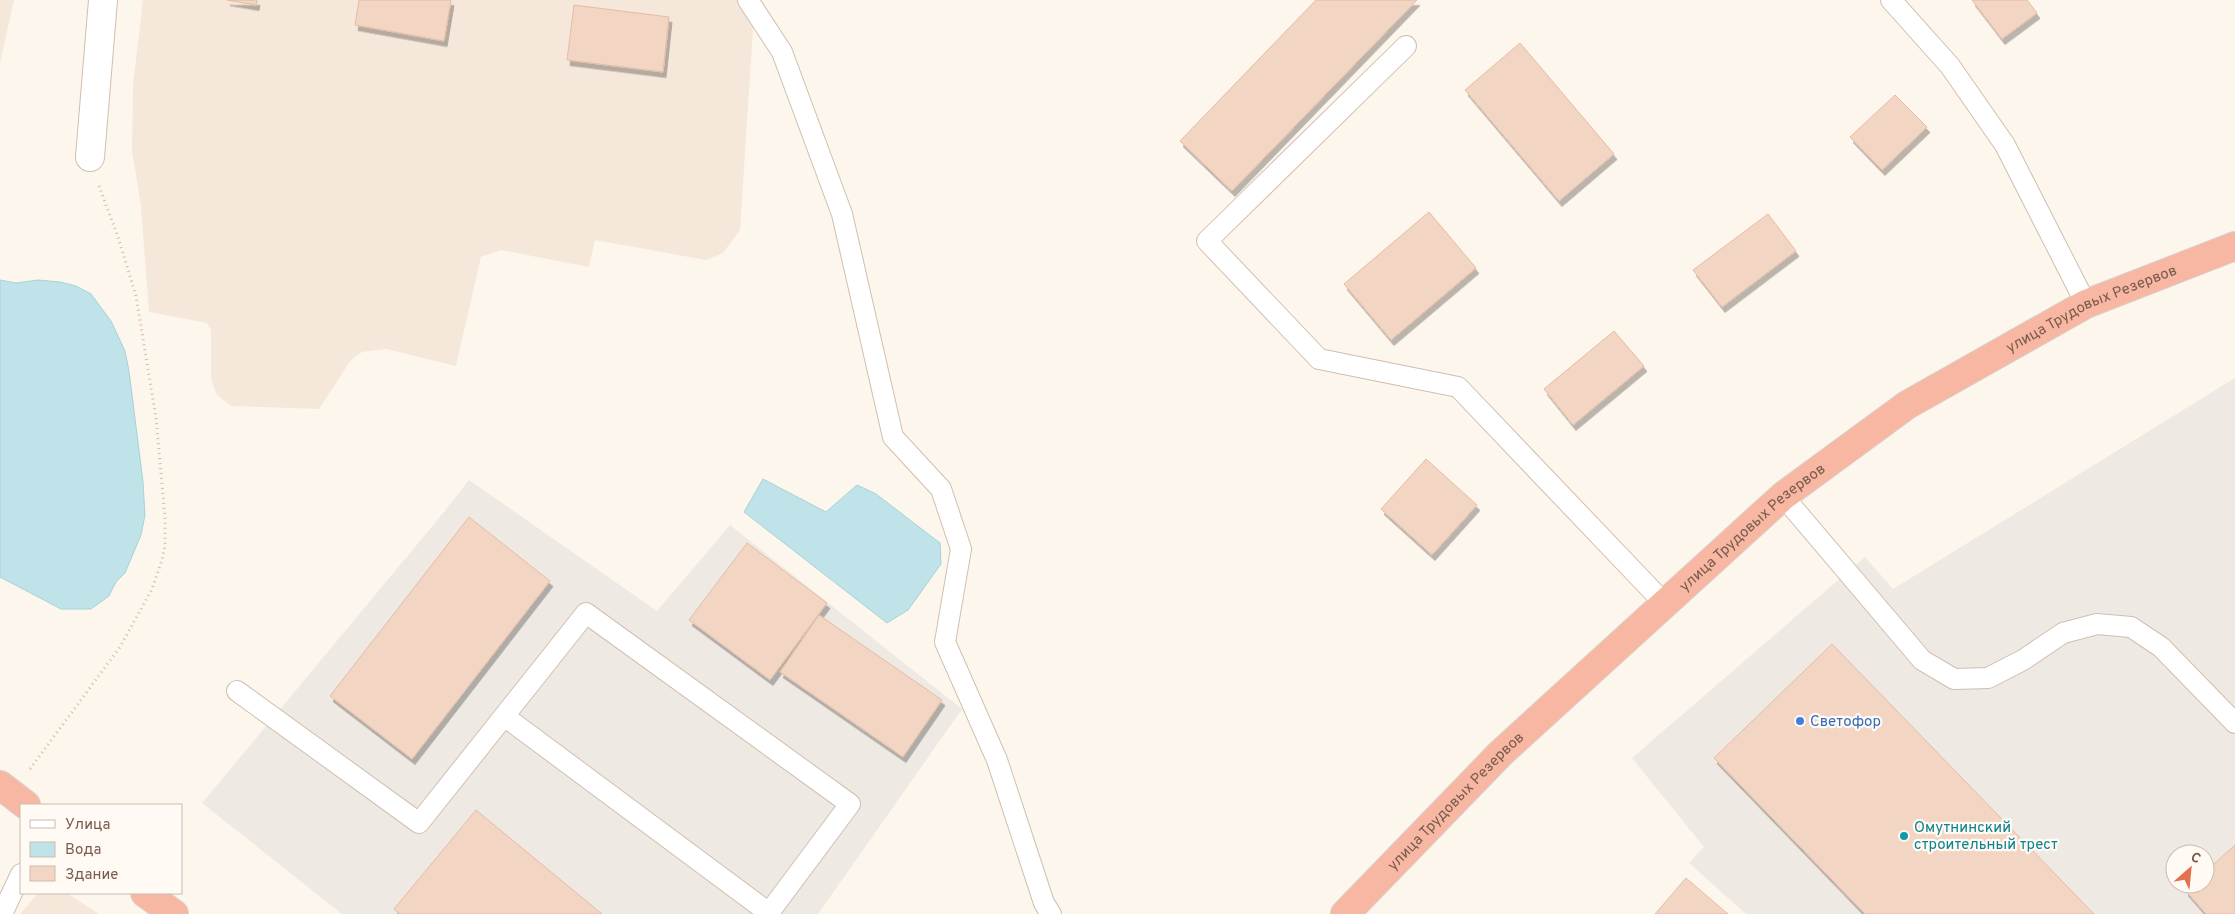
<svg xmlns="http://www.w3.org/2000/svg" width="2235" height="914" font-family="Overpass,sans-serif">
<defs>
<filter id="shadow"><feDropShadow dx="3" dy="5.5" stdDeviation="0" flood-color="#0004"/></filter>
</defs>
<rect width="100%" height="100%" fill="#fdf6ec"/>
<path fill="#f5e8da" d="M0,0h14l-14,63z
M143,0h612l-15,230 -17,23 -17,7 -111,-20 -6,27 -88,-17 -20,7 -25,109 -70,-17 -24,3 -11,8 -32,49 -88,-3 -14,-11 -6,-16v-49l-4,-7 -58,-11 -8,-105 -9,-57 1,-65z
M38,893h29l32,21h-79z"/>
<path fill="#efe9e4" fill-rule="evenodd" d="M2235,378v536h-489l-57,-51 15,-16 -72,-89 233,-201 28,32zM2175,854h30v30h-30z
M469,480l188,131 73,-86 232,184 -144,205h-476l-140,-111 242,-291z"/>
<path fill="#bfe3e8" stroke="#a5d3da" d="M0,280l16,3 22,-3 22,2 16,4 15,8 20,27 14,30 4,20 14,111 2,33 -4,20 -16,38 -9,9 -7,14 -18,13h-30l-61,-32z
M763,479l63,33 31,-27 19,9 64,49 1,21 -33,46 -21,13 -143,-111z"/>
<path fill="#f3d5c3" stroke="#e6bba3" filter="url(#shadow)" d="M227,0h30l-1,5z
M359,0h92l-7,41 -89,-16z
M1316,0h101l-185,191 -52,-50z
M1972,0h55l10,13 -35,26z
M574,5l95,12 -6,55 -96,-12z
M1520,43l94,111 -55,47 -94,-111z
M1895,95l32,32 -45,43 -32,-33z
M1429,212l47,56 -85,72 -47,-56z
M1768,214l28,37 -74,56 -29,-37z
M1614,331l30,35 -71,59 -29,-36z
M1426,459l51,46 -45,50 -51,-46z
M469,517l81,64 -138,178 -82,-63z
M747,543l80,60 -57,77 -81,-60z
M819,615l123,85 -39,57 -123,-85z
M1832,644l262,270h-229l-151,-156z
M476,810l126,104h-202l-6,-5z
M2235,845v69h-29l-21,-24 7,-6h13v-12z
M1686,878l42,36h-73z"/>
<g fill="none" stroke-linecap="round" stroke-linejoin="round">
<defs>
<path id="lane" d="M748,0l34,52 60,162 51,223 48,52 20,60 -16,93 52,118 47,143 7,11
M1891,0l59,66 55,79 81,159
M1406,46l-199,195 112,118 139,28 206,216
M1783,496l139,164 32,19 34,-1 35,-18 40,-27 34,-9 34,3 30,20 74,76
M237,691l182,132 167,-210 264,191 -82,110
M504,716l265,197
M2,914l19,-40"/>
<path id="street" d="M90,157l13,-157"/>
<g id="highway">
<path d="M0,785l26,20"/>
<path d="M145,893l29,21"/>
<path id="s1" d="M1345,914l156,-161 282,-257 124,-91 179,-101 149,-58"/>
</g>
</defs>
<use href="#lane" stroke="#d1beb0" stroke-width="22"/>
<use href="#street" stroke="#d1beb0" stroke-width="30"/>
<use href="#highway" stroke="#dad1cd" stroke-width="30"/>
<path stroke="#d9b8a5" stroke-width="3" stroke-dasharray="1 4" stroke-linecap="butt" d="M30,769l90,-122 32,-58 10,-29 3,-15v-28l-9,-99 -20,-122 -18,-59 -19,-51"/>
<use href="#lane" stroke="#fff" stroke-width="20"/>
<use href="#street" stroke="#fff" stroke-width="28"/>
<use href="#highway" stroke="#f7b7a3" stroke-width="28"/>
</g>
<circle fill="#3f7fe0" stroke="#fffaf3" stroke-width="2" cx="1800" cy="721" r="5"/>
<circle fill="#0f9aa8" stroke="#fffaf3" stroke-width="2" cx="1904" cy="836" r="5"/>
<g text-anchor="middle" stroke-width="4.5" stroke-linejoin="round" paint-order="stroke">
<g font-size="15" fill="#7a5c4d" stroke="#fffaf3">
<text dy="5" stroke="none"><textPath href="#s1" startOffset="968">улица Трудовых Резервов</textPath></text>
<text dy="5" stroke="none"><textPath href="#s1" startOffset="562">улица Трудовых Резервов</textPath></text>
<text dy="5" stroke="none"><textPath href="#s1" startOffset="158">улица Трудовых Резервов</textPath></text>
</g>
<g font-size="15" fill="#366cbe" stroke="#fffaf3" text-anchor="start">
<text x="1810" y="726">Светофор</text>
</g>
<g font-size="15" fill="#0d838f" stroke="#fffaf3" text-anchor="start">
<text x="1914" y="832">Омутнинский<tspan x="1914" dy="17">строительный трест</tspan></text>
</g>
</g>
<rect x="20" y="804" width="162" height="90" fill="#fffaf3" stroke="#cabbb1"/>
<rect x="30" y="820" width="25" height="8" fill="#ffffff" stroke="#cabbb1"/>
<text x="65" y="829" font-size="15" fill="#7a5c4d">Улица</text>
<rect x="30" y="842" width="25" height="15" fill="#bfe3e8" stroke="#cabbb1"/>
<text x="65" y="854" font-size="15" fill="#7a5c4d">Вода</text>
<rect x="30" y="866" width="25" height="15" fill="#f3d5c3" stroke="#cabbb1"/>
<text x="65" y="879" font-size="15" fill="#7a5c4d">Здание</text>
<g transform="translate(2190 869) rotate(27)"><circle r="24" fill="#fffaf3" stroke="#cabbb1"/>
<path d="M0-4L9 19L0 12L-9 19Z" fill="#e76f51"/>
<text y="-8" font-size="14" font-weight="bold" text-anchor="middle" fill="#7a5c4d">С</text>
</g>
</svg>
